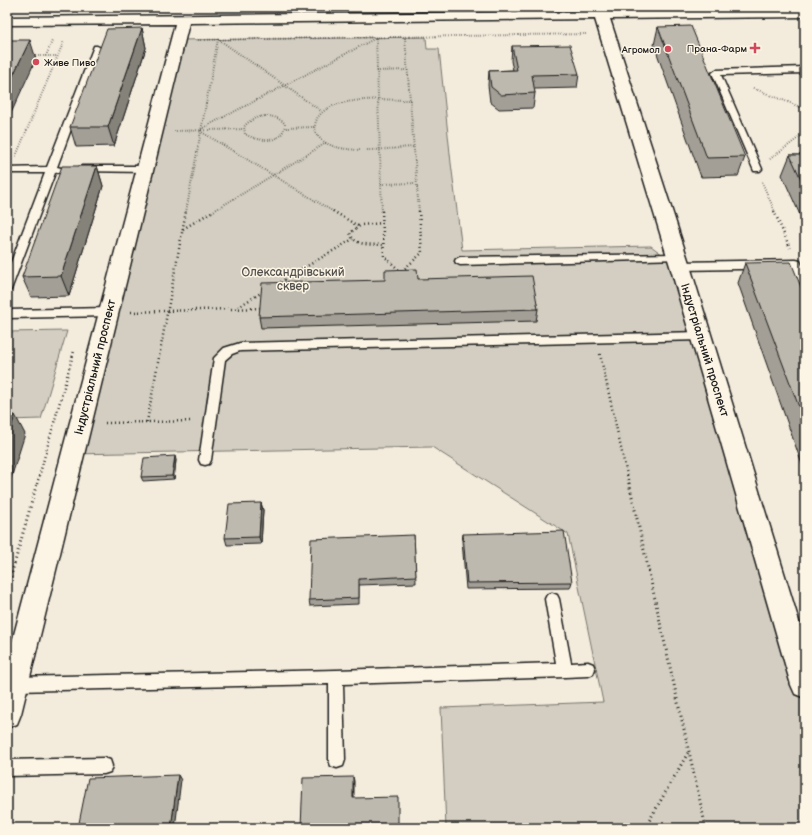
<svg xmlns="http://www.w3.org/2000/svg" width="812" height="835" font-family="'Balsamiq Sans',sans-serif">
<rect width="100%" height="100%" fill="#f3ecdd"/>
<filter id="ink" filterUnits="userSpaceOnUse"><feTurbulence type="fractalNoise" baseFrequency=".025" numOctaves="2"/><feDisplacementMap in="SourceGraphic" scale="8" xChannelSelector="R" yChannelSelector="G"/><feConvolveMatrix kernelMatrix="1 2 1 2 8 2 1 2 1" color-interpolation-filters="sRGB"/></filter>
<g filter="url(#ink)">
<path fill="#d3cec1" stroke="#78756e" d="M426,37l1,12h12l12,114 11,87 189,-4 20,15 134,446v121h-359l-5,-120 162,-6 -35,-168 -136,-87 -359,7 104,-414z
M67,331l-26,88 -34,1v-88z"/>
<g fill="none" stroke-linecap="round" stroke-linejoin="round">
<defs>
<path id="lane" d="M94,46h3l4,2 -44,119 4,1 2,2 -2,2 -6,1 -43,114 -1,3 -4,1v-18l38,-100h-35l-3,-1v-4l40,-1z
M805,67v6l-84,2 41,94 -2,2h-6l-42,-98 4,-3z
M82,166h63l5,3 -5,3 -66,-1 -2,-2 2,-2z
M677,254l5,3 -1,2 -221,6 -4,-2 -1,-2 1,-2 4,-2z
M796,260l4,1 5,11v15l-4,-1 -9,-18 -112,2 -4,-1 -1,-3 1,-3 4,-1z
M109,308l4,1 1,3 -1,3 -4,1 -102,2v-8z
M701,332l4,1 2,3 -2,3 -4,1 -461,11 -8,3 -7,6 -14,100 -2,4 -4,1 -4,-1 -2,-4 15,-102 10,-10 16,-5z
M552,593l5,2 2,4 12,64 17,-1 5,2 2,5 -2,5 -5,2 -23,1 -222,7 2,76 -2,6 -6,2 -6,-2 -2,-6v-76l-314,7 -5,-2 -2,-5 2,-5 5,-2 321,-7 220,-7 -11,-64 2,-4z
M104,758l6,2 2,6 -2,6 -6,2 -97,2v-16z"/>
<path id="secondary" d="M805,9v8l-195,2 80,247 115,375v57l-10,-4 -4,-9 -121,-419 -75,-247 -406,4 -168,691 -4,10 -10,4v-67l168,-637 -168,1v-8z"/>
</defs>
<use href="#lane" stroke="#1c1c1c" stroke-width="3"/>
<use href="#secondary" stroke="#1c1c1c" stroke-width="3"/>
<path stroke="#1c1c1c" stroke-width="2" stroke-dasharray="0.5 2" stroke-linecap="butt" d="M405,38l14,174
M198,40l389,-6
M33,56h24
M46,56l6,-15
M377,71l31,-1
M753,88l52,21
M410,100c-24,0 -77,-5 -92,17 -2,3 -3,8 -4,12 2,5 5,9 9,12 21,15 67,7 91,6
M265,116c8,0 15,2 20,8 -2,21 -26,18 -40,10l-1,-7c5,-7 12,-10 21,-11z
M286,128l28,-1
M201,129l175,-91 6,174
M174,131l70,-2
M200,131l134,81
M16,156l48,-115
M770,159l35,-26
M762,182l13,30
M381,184l35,-1
M186,212l32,-173 103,72
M212,212l114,-69"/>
<path stroke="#1c1c1c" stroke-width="2.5" stroke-dasharray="1 3" stroke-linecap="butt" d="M333,211l25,15
M382,211l2,45 16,15
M774,211l16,37
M383,223l-22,2 -11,8c4,14 23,11 34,12
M183,229l30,-18
M402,271l20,-18 -3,-42
M277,284l76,-45
M238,307l26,-16
M131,312l131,-4
M600,354l29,130
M147,422l39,-211
M105,423l87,-2
M37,484l37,-133"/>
<path stroke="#1c1c1c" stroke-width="3" stroke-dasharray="1 3.5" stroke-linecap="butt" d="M629,483l77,345
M7,590l30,-107
M645,828l44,-77"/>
<use href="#lane" fill="#fcf5e5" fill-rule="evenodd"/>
<use href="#secondary" fill="#fcf5e5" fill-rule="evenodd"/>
</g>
<path fill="#a39f96" stroke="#1c1c1c" d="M658,27l87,130 -7,19 -37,1 -47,-132z
M142,28l4,20 -32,98 -38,1 -6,-20z
M512,46l67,28 -2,14 -43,1 1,4 -2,15 -34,1 -9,-7 -2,-17 1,-14 24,-1 -2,-9z
M790,155h15v71l-23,-51z
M97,166l6,20 -34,110 -38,1 -9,-20z
M745,263l60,34v173h-1l-66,-187z
M418,279l120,30 -2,12 -275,7 -2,-11z
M176,460l-2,19 -31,2 -2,-4z
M261,503l2,7 -2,34 -34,1 -2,-7z
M463,534l109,48 -2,6 -104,1 -4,-48z
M414,535l2,48 -57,2v19l-49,2 -1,-6z"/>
<path fill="#85827a" stroke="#1c1c1c" d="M142,28l4,20 -32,98 -6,-19z
M30,40l6,19 -29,63v-34z
M97,166l6,20 -34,110 -8,-20z
M15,415l10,19 -18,57v-52z
M175,456l1,4 -2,19 -2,-3z
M261,503l2,7 -2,34 -2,-7z
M178,775l3,5 -6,48h-4z
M353,777l1,4v21l-1,-4z"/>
<path fill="#beb9ae" stroke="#1c1c1c" d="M691,26l54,131 -38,1 -49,-131z
M142,28l-34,99h-38l37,-98z
M7,40h23l-23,48z
M570,45l9,29 -47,1 3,18 -34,2 -10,-8 -2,-16 28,-1 -5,-24z
M790,155h15v33z
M62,166h35l-36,110 -39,1z
M791,262l14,35v126l-60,-160z
M417,269l1,10 114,-3 6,33 -279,8 3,-34 123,-3v-10z
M7,415h8l-8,24z
M175,456l-3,20 -31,1 3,-19z
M261,503l-2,34 -34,1 4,-34z
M564,531l8,51 -105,1 -4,-49z
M414,535l2,41 -57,3v19l-50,2 2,-61z
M178,775l-7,53h-93l10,-50z
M353,777v21l45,-1v31h-97l2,-50z"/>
</g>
<g fill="#d1495b" stroke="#fcf5e5" stroke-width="1.5">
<path d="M753 42h4v4h4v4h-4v4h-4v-4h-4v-4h4z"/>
<circle cx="668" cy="49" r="4"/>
<circle cx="36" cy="62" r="4"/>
</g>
<g text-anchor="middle" stroke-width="3" stroke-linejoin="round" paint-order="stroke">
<g font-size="10" fill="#1c1c1c" stroke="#fcf5e5" text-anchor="end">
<text x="747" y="52">Прана-Фарм</text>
<text x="660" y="53">Агромол</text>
<text x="44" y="66" text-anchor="start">Живе Пиво</text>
</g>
<g font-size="12" fill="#53514e" stroke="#fcf5e5">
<text x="293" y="276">Олександрівський<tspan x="293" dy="14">сквер</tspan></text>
</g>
<g font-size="12" fill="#1c1c1c" stroke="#fcf5e5">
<text transform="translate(705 350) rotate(73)" y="4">Індустріальний проспект</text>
<text transform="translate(95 367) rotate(-76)" y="4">Індустріальний проспект</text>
</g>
</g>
<rect width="812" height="835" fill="none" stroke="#fcf5e5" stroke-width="24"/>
<rect x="12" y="12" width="788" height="811" fill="none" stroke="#1c1c1c" stroke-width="1.5" filter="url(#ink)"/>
</svg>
